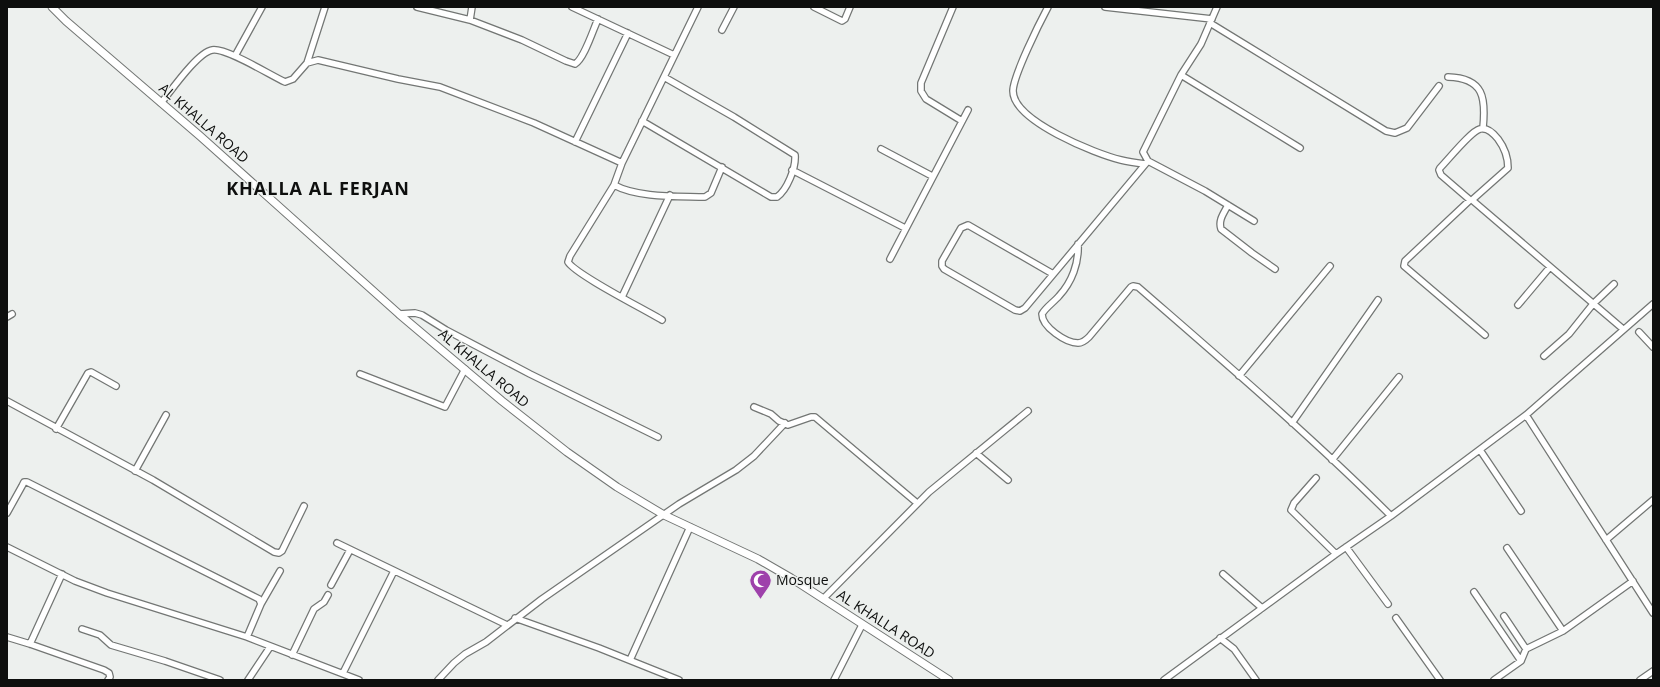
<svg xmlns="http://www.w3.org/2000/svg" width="1660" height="687" font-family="'Open Sans',sans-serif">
<rect width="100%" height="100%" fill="#edf0ee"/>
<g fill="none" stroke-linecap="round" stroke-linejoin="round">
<defs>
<path id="minor" d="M417,7l53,13
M472,7l-2,13 52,20 44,21 9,3c9,-5 18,-34 23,-45
M572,7l102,48
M698,7l-76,156 -8,22c24,13 64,11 91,12l6,-4 11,-26
M814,7l28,14 3,-2 5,-12
M953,7l-32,76v8l5,8 36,22
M1048,7c-8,15 -35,69 -35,84 0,30 83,63 108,69 8,2 16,3 24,4
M1105,7l107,12
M1217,7l-16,37 -20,31 -38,77 5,9 57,30 49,30
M1210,23l176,108 9,2 12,-5 32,-42
M722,30l12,-23
M235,56l27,-49
M307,63l18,-56
M1181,75l119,73
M1448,77c36,1 38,21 35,51
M161,103c10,-12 36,-50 51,-53 13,-3 58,25 73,32l8,-3 14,-16 11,-3 80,19 42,8 94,36 88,40
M642,121l129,76h6c10,-7 19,-29 18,-42l-61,-38 -70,-40
M575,142l53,-109
M881,149l51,27
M792,170l113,58
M614,185l-44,71 -2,6c8,13 76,47 94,58
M1470,200l-65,61 -1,5 81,69
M1472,200l36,-32c0,-10 -4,-21 -10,-29 -4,-5 -11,-12 -18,-10 -9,2 -32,31 -40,39l-1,2 2,5 29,25h2l151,129
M1228,205c-4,8 -10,15 -7,24l31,24 23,16
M1078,244c1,19 -6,38 -19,52 -5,6 -13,11 -17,18 0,13 24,29 36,29 5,0 8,-3 11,-6l42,-50 2,-1 5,1c85,74 174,150 253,229
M890,259l78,-149
M1053,274l-85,-49 -7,3 -19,33v5l2,3 71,41 5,1 5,-3 123,-147
M622,297l48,-102
M1518,305l32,-38
M399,314l16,-1 7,2 24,15 84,44 128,63
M7,317l5,-3
M1639,332l14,15
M1544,356l25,-22 24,-30 21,-20
M360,374l85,33 20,-38
M1239,376l91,-110
M7,401l146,79 121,72 5,1 3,-2 22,-45
M754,407l17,7 8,7 9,4 23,-8h4l102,86
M1526,415l127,198
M1292,423l86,-123
M56,429l32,-56 3,-1 25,14
M1480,450l41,61
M976,453l32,27
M1332,460l67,-83
M135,471l31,-56
M1316,478l-22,25 -3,7 45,44
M7,513l15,-27 2,-4h3l232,117 2,5 -14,33
M1606,540l47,-40
M337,543l170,82
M7,547l68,34 32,12 140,44 112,43
M1346,547l42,57
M1507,548l56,83
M1223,574l39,34
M331,585l19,-35
M1474,592l47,69
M823,599l106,-107 99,-81
M261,604l19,-33
M1504,616l22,33
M515,618l84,30 80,32
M1396,618l44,62
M82,629l18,6 11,10 54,16 55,19
M7,637l23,7 74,26 5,3 1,4 -2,3
M1220,638l14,11 22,31
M30,644l32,-70
M292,655l22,-46 10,-7 4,-7
M630,660l60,-133
M343,673l51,-102
M248,680l22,-33
M438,680l16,-17 11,-9 21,-12 56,-43 137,-95 57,-34 18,-14 31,-33
M834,680l28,-55
M1164,680l172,-126 55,-38 135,-101 127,-111
M1494,680l27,-19 5,-12 37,-18 70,-50
M1640,680l13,-9"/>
<path id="tertiary" d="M52,7l14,14 134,115 199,178 103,87 65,51 50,35 47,28 94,44 33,19 158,102"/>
</defs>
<use href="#minor" stroke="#737674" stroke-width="8"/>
<use href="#tertiary" stroke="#737674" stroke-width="9"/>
<use href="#minor" stroke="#fff" stroke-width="5.5"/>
<use href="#tertiary" stroke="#fff" stroke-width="7"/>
</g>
<defs>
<symbol id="mosque-pin" viewBox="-11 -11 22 30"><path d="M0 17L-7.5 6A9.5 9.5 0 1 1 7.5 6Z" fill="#9e41ab" stroke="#edf0ee"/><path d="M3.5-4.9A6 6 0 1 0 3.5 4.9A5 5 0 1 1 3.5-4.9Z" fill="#fff"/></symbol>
</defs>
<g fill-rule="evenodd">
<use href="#mosque-pin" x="748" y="568" width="25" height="34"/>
</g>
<g text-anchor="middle" stroke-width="3" stroke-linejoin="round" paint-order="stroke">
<g font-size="14" fill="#0e0f0e" stroke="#edf0ee">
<text transform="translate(204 123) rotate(41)" y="5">AL KHALLA ROAD</text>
<text transform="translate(484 368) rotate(40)" y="5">AL KHALLA ROAD</text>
<text transform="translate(886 624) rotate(33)" y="5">AL KHALLA ROAD</text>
</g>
<g font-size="14" fill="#0e0f0e" stroke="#edf0ee" text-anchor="start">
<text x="776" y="585">Mosque</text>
</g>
<g font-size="18" font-weight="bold" letter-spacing="1" fill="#0e0f0e" stroke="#edf0ee">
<text x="318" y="195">KHALLA AL FERJAN</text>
</g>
</g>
<rect width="1660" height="687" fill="none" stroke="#0e0f0e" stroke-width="16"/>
</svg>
